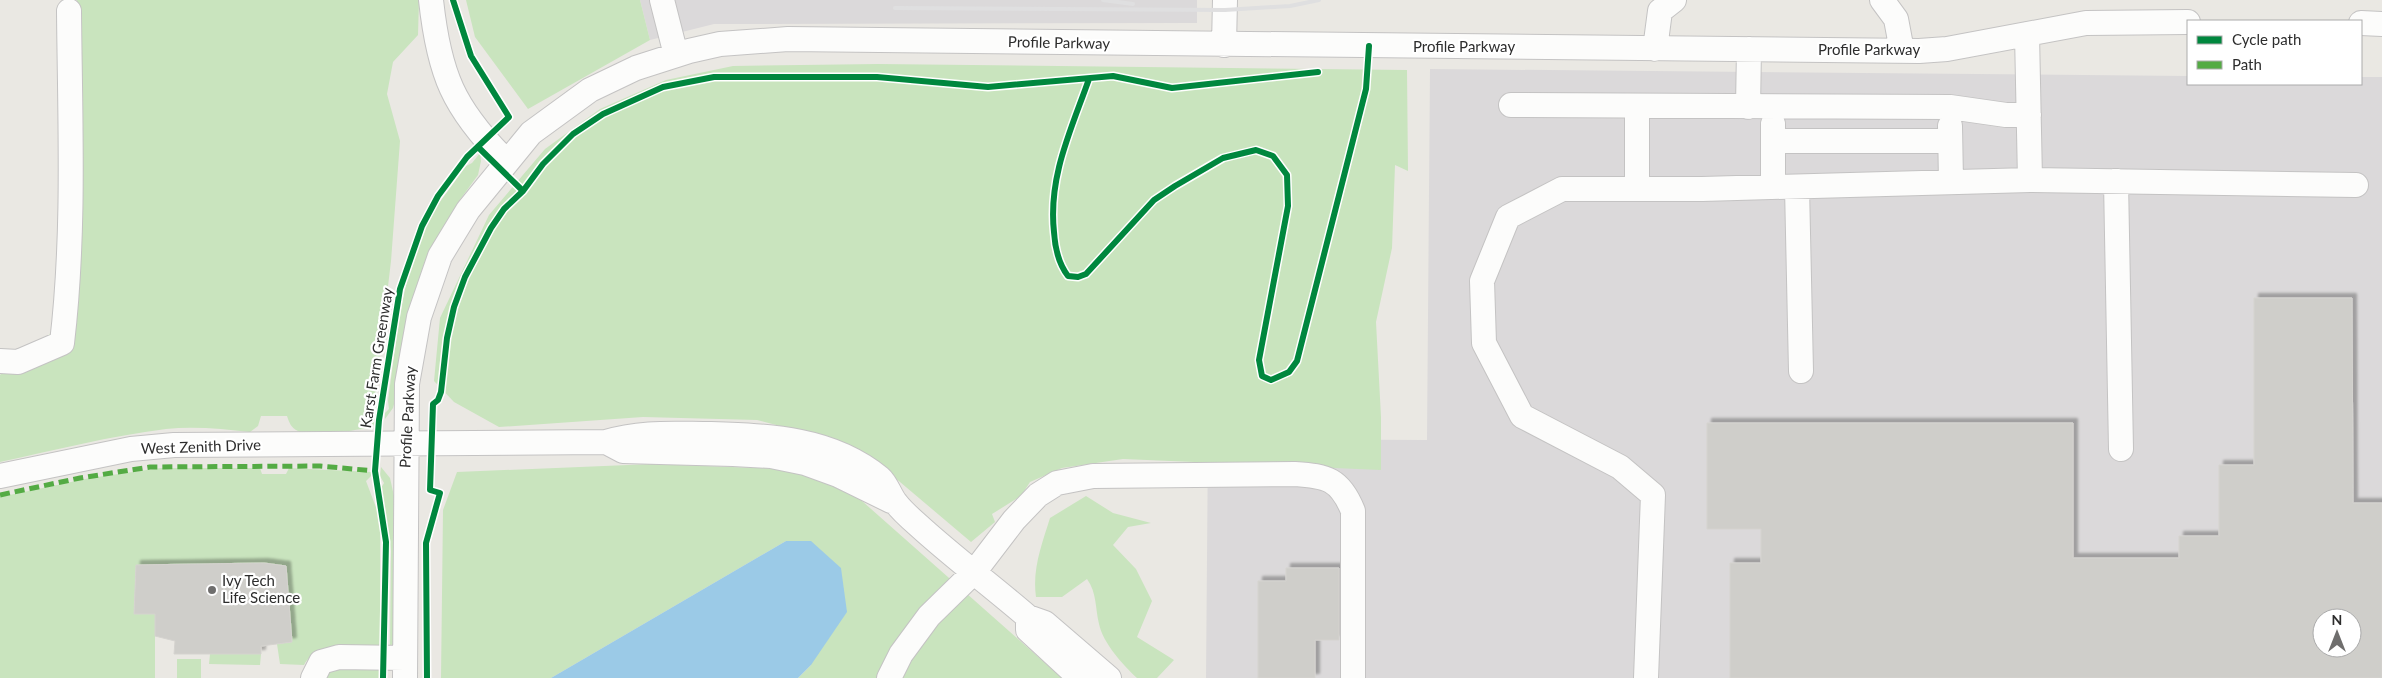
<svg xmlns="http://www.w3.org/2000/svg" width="2382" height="678" font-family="Lato,sans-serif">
<defs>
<filter id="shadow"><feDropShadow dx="4.5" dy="-4.5" stdDeviation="1" flood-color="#0004"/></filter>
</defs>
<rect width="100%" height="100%" fill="#eae8e3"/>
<path fill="#dbd9da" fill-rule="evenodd" d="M640,0h557v23l-483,1 -64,16z
M1430,69l758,7v8h173v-7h21v601h-1176l2,-239 219,1zM2322,618h30v30h-30z"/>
<path fill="#c9e4be" d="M77,0h342l-1,35 -25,27 -6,32 13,47 -9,120 -17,144 3,7 -4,15c-16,3 -62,11 -75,4 -7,-3 -9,-9 -11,-15h-26l-3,10 -8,6c-27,-3 -56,-6 -84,-3 -56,7 -111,21 -166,33v-87l22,-22 22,-11 10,-14 21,-19z
M466,0h174l10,40 -122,69 -53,-72z
M878,64l529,6 1,101 -13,-6 -3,83 -16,74 5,95v53l-258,-11 -61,9 -32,14 -9,14 -29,18 3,8 -24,20 -84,-71 -50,-30 -80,-21 -114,-3 -144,10 -45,-25 -20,-21 6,-63 49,-103 56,-66 55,-40 66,-29 67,-14z
M480,153l1,8 -3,14 -19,26 -24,44 -42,163 -8,11v-6l4,-4 -1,-8c9,-62 14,-141 49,-195 9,-13 19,-26 29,-40l6,-3z
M652,464l135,5 66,24 209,185h-264l13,-13 -25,-124 -235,137h-110l2,-168 14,-38z
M381,467l9,11 6,27 -2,138 -4,3 1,-95 -10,-63 3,-5 -4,-7z
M161,468h99l2,6h24l3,-6 82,4v4l-5,5 11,29 3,20v117c-25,0 -62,-8 -76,18l-24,-1 -3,-20 15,-2 -6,-76 -22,-3 -128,2 -2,49h21v64h-155v-181l90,-19z
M1086,496l27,17 38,10 -23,4 -15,18 23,24 16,32 -15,36 37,23 -17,18h-20c-14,-13 -34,-35 -38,-54 -4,-17 -2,-31 -12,-45l-25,18h-26c-4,-28 6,-53 14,-79z
M210,654h51l-1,11 -51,-1z
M177,659h24v19h-24z
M379,667v11h-61l8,-9z"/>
<path fill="#9bcae7" d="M786,541h25l30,27 6,44 -36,53 -13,13h-247z"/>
<path fill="#cfceca" stroke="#d5d3cf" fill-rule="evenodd" filter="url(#shadow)" d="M2254,298h98l1,205h29v175h-652v-115h31v-34h-54v-106h366v135h106v-22h40v-71h35zM2322,618h30v30h-30z
M264,563l22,3 6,76 -31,4v8h-87l1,-13 -20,-5v-22h-21l2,-49z
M1286,568h53v72h-24v38h-57v-97h28z"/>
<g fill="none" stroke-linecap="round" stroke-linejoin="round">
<defs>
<path id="minor" d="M431,0c8,74 22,108 75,161
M662,0l14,55
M1882,0l14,19 6,32
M2361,23l21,1
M2027,34l3,146
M1224,45l1,-45
M1655,49l5,-38 14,-11
M1511,105l439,2 56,8h23
M1748,107l1,-58
M1950,126l1,56
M1773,141h177
M2116,181l5,268
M1773,187v-63
M1797,187l4,184
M1637,189v-82
M0,361l18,1 44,-19c13,-110 8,-222 7,-332
M606,442l17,9 110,3 38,2 34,7 33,12 53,26
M0,476l131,-27 43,-4 432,-3c35,-11 69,-8 105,-8 60,2 120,4 169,44 7,6 10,18 16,25 6,8 14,15 22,22 35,32 74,61 110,92l17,6 64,55
M1028,617v13l52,48
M313,678l8,-16 18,-5 66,1
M405,678l2,-294 12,-67 21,-61 28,-46 63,-77 59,-43 46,-22 53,-17 31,-7 68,-5 1131,12 28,-2 139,-26 102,-1
M889,678l12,-24 28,-38 46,-45 39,-51 24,-25 19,-12 36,-7 202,-2c32,2 45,5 58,37v167
M1646,678l7,-183 -33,-28 -98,-51 -38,-73 -2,-62 26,-64 54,-28h140l328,-9 326,5"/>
</defs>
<use href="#minor" stroke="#c4c3c3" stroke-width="26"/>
<use href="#minor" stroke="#fcfcfb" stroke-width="24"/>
<path stroke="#dfdfe0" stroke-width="4" d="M1103,0l30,4
M895,8l330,2 65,-4 29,-6"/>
<path stroke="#54ab44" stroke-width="5" stroke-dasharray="10 5" stroke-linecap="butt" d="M0,495l80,-17 70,-11 170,-1 55,5"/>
<defs>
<path id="cycleway" d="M1089,79c-18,51 -41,98 -35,153 1,16 4,31 14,44l10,1 8,-3 68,-74 21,-14 48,-28 33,-8 17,6 14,19 1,31 -29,154 3,16 9,4 18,-8 8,-11 69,-272 3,-43
M478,147l45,44
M383,678l3,-136 -11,-71 4,-51 21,-131 22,-63 16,-30 29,-39 42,-40 -38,-61 -18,-56
M427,678l-1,-135 14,-50 -10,-3 3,-86 5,-4 3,-8 6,-54 7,-31 11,-30 26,-49 13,-19 19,-18 20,-27 30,-30 30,-20 60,-27 51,-10h163l111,10 125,-11 59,12 146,-16"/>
</defs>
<use href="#cycleway" stroke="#fff" stroke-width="9"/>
<use href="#cycleway" stroke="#00873e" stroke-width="6"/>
</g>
<circle fill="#6f6e6d" stroke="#fff" stroke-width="2" cx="212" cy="590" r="5"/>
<g text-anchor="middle" stroke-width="4.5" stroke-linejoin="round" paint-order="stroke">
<g font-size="15" fill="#2d2d2d" stroke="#fff">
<text transform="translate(1059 43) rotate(1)" y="5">Profile Parkway</text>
<text x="1464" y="52">Profile Parkway</text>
<text x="1869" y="55">Profile Parkway</text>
<text transform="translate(377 358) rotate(-81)" y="5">Karst Farm Greenway</text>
<text transform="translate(408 417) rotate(-87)" y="5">Profile Parkway</text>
<text transform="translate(201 447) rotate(-2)" y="5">West Zenith Drive</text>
</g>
<g font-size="15" fill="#2d2d2d" stroke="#fff" text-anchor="start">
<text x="222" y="586">Ivy Tech<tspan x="222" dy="17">Life Science</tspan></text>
</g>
</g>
<rect x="2187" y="20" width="175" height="65" fill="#ffffff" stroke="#ababab"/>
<rect x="2197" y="36" width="25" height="8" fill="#00873e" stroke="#ababab"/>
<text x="2232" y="45" font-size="15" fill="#2d2d2d">Cycle path</text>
<rect x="2197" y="61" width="25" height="8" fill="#54ab44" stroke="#ababab"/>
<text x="2232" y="70" font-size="15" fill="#2d2d2d">Path</text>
<g transform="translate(2337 633)"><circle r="24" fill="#ffffff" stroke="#ababab"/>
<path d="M0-4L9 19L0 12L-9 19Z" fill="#6f6e6d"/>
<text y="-8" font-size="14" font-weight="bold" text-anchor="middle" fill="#2d2d2d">N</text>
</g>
</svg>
